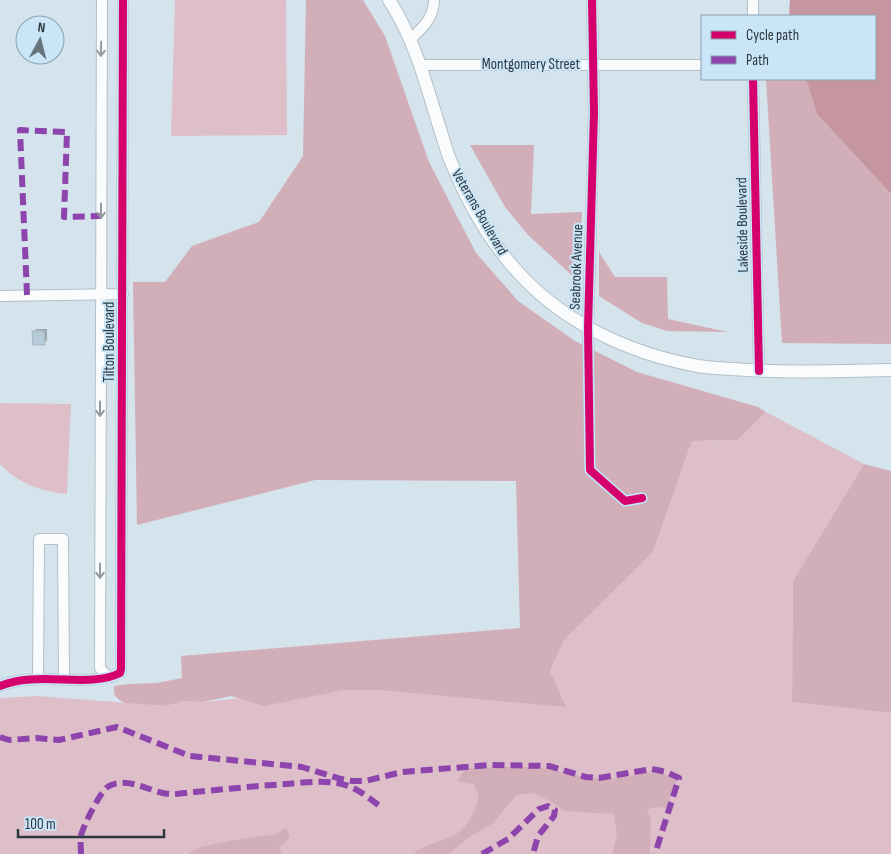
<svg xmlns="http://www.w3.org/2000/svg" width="891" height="854" font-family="'Sofia Sans Condensed',sans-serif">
<defs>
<filter id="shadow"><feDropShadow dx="4" dy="-4" stdDeviation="0" flood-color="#0004"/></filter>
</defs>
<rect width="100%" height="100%" fill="#d4e3ec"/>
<path fill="#debfc9" d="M175,0h111l1,135 -116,1z
M0,403l71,1 -4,90c-27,-3 -48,-10 -67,-30z
M766,412l98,52 -71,117 -1,121 99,11v141h-891v-156l37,-2 129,10 18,-5 20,1 150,-16 209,15 -13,-30 14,-31 89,-88 39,-111 46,-1z"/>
<path fill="#d2aeb9" d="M306,0h57l22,36 44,126 47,91 42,48 57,40 62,31 121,35 8,5 -28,28 -46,1 -39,111 -89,88 -14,31 16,36 -186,-17h-36l-80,16 -33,-10 -28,6 -19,-1 -18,5 -41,-3 -7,-4 -4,-5v-8l14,-2 29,-1 25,-5 -1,-22 339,-28 -4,-147 -201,-1 -178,45 -4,-243h32l27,-36 67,-24 44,-66z
M766,79h40l11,35 74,80v150l-109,-1z
M470,145h64l-3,69 51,-2 -4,69 -50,-46 -23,-28z
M599,252l16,25h52l1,42 60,13 -61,-1 -25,-8 -43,-27z
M864,464l27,7v242l-99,-11 1,-121z
M511,767c16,0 31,0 46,4 17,4 32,8 49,8 26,1 46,-16 71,2l-11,27 -10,-1 -9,2 4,10 -1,35h-38l5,-19 -3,-21 -50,-3 -14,-10 -18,-8 -15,2 -24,28 -25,15 -19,16h-36c10,-9 20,-10 33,-15 21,-8 26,-22 33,-42l-5,-13 -17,-3 9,-13z
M286,827l4,11 -11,10 3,6h-94l12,-7 34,-7 42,-6z"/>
<path fill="#c595a0" d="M790,0h101v194l-74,-80 -11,-35h69v-63h-86z"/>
<path fill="#b6cbd8" stroke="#a9b5bc" filter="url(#shadow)" d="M32,331h12l1,14h-12z"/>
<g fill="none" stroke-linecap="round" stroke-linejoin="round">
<defs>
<path id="minor" d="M102,0l-2,668 4,5 7,4
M592,0l2,112 -6,216 2,142 35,31 17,-3
M753,16v-16
M409,40c13,-11 25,-22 25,-40
M420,65h282
M753,79l6,292
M0,296l123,-2
M38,678l1,-139h24l1,140
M0,686c37,-16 89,3 120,-13l1,-4 2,-669"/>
<path id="major" d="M389,0c25,38 37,83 50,126 4,12 7,24 12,36 14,34 35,73 59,101 47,57 116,90 188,103 11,2 23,2 34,3 53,4 106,2 159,1"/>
</defs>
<use href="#minor" stroke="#b4c0c7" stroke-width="12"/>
<use href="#major" stroke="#b4c0c7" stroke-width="14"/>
<use href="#minor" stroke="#f9fbfc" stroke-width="10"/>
<use href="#major" stroke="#f9fbfc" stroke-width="12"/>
<path stroke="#8e44ad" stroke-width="6" stroke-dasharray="12 6" stroke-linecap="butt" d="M27,295l-7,-165 47,2 -3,85 37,-1
M0,737l9,3 27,-2 23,2 58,-13 73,29 112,11 39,12 12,2h12l37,-9 88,-7 59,1 37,11 13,1 53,-9 14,3 13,6 -24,76
M81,854c0,-6 -1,-13 0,-19 3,-10 19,-44 28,-49 20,-10 40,6 60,8 8,1 18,-2 26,-2 31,-3 61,-6 91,-8 16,-1 34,-4 50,-1 18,2 32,14 46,25
M482,854l26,-15 31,-30 9,-3 7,4 -1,6 -16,20 -5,18"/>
<defs>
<path id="cycleway" d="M592,0l2,112 -6,216 2,142 35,31 17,-3
M753,79l6,292
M0,686c37,-16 89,3 120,-13l1,-4 2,-669"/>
</defs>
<use href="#cycleway" stroke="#c9e5f7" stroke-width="11"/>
<use href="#cycleway" stroke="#d6006c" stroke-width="8"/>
</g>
<defs><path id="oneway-shaft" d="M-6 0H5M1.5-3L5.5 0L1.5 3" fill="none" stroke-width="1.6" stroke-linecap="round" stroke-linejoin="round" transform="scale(1.25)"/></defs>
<g stroke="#939a9e">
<use href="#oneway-shaft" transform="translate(101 49) rotate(91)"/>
<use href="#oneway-shaft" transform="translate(101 211) rotate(90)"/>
<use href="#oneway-shaft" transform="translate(100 409) rotate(90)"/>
<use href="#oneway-shaft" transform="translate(100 571) rotate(90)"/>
</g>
<g text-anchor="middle" stroke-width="4" stroke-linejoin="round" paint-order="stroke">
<g font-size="15" fill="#2d383f" stroke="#c9e5f7">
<text x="531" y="69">Montgomery Street</text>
<text transform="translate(480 212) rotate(60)" y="5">Veterans Boulevard</text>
<text transform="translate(742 225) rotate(-91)" y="5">Lakeside Boulevard</text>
<text transform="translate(576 267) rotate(-88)" y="5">Seabrook Avenue</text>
<text transform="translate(109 342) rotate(-90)" y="5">Tilton Boulevard</text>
</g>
</g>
<rect x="701" y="15" width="175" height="65" fill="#c9e5f7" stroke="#8ba0ad"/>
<rect x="711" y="31" width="25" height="8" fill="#d6006c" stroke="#8ba0ad"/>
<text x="746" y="40" font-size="15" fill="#2d383f">Cycle path</text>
<rect x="711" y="56" width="25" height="8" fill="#8e44ad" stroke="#8ba0ad"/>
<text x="746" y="65" font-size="15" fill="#2d383f">Path</text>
<g transform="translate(40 40) rotate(7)"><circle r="24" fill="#c9e5f7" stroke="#8ba0ad"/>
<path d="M0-4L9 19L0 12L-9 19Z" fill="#67747c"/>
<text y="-8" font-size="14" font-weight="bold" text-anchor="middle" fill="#2d383f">N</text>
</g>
<path d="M18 829v8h146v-8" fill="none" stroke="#2d383f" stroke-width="2.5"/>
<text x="25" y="829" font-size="15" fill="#2d383f" stroke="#c9e5f7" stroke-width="4" paint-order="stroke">100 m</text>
</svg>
